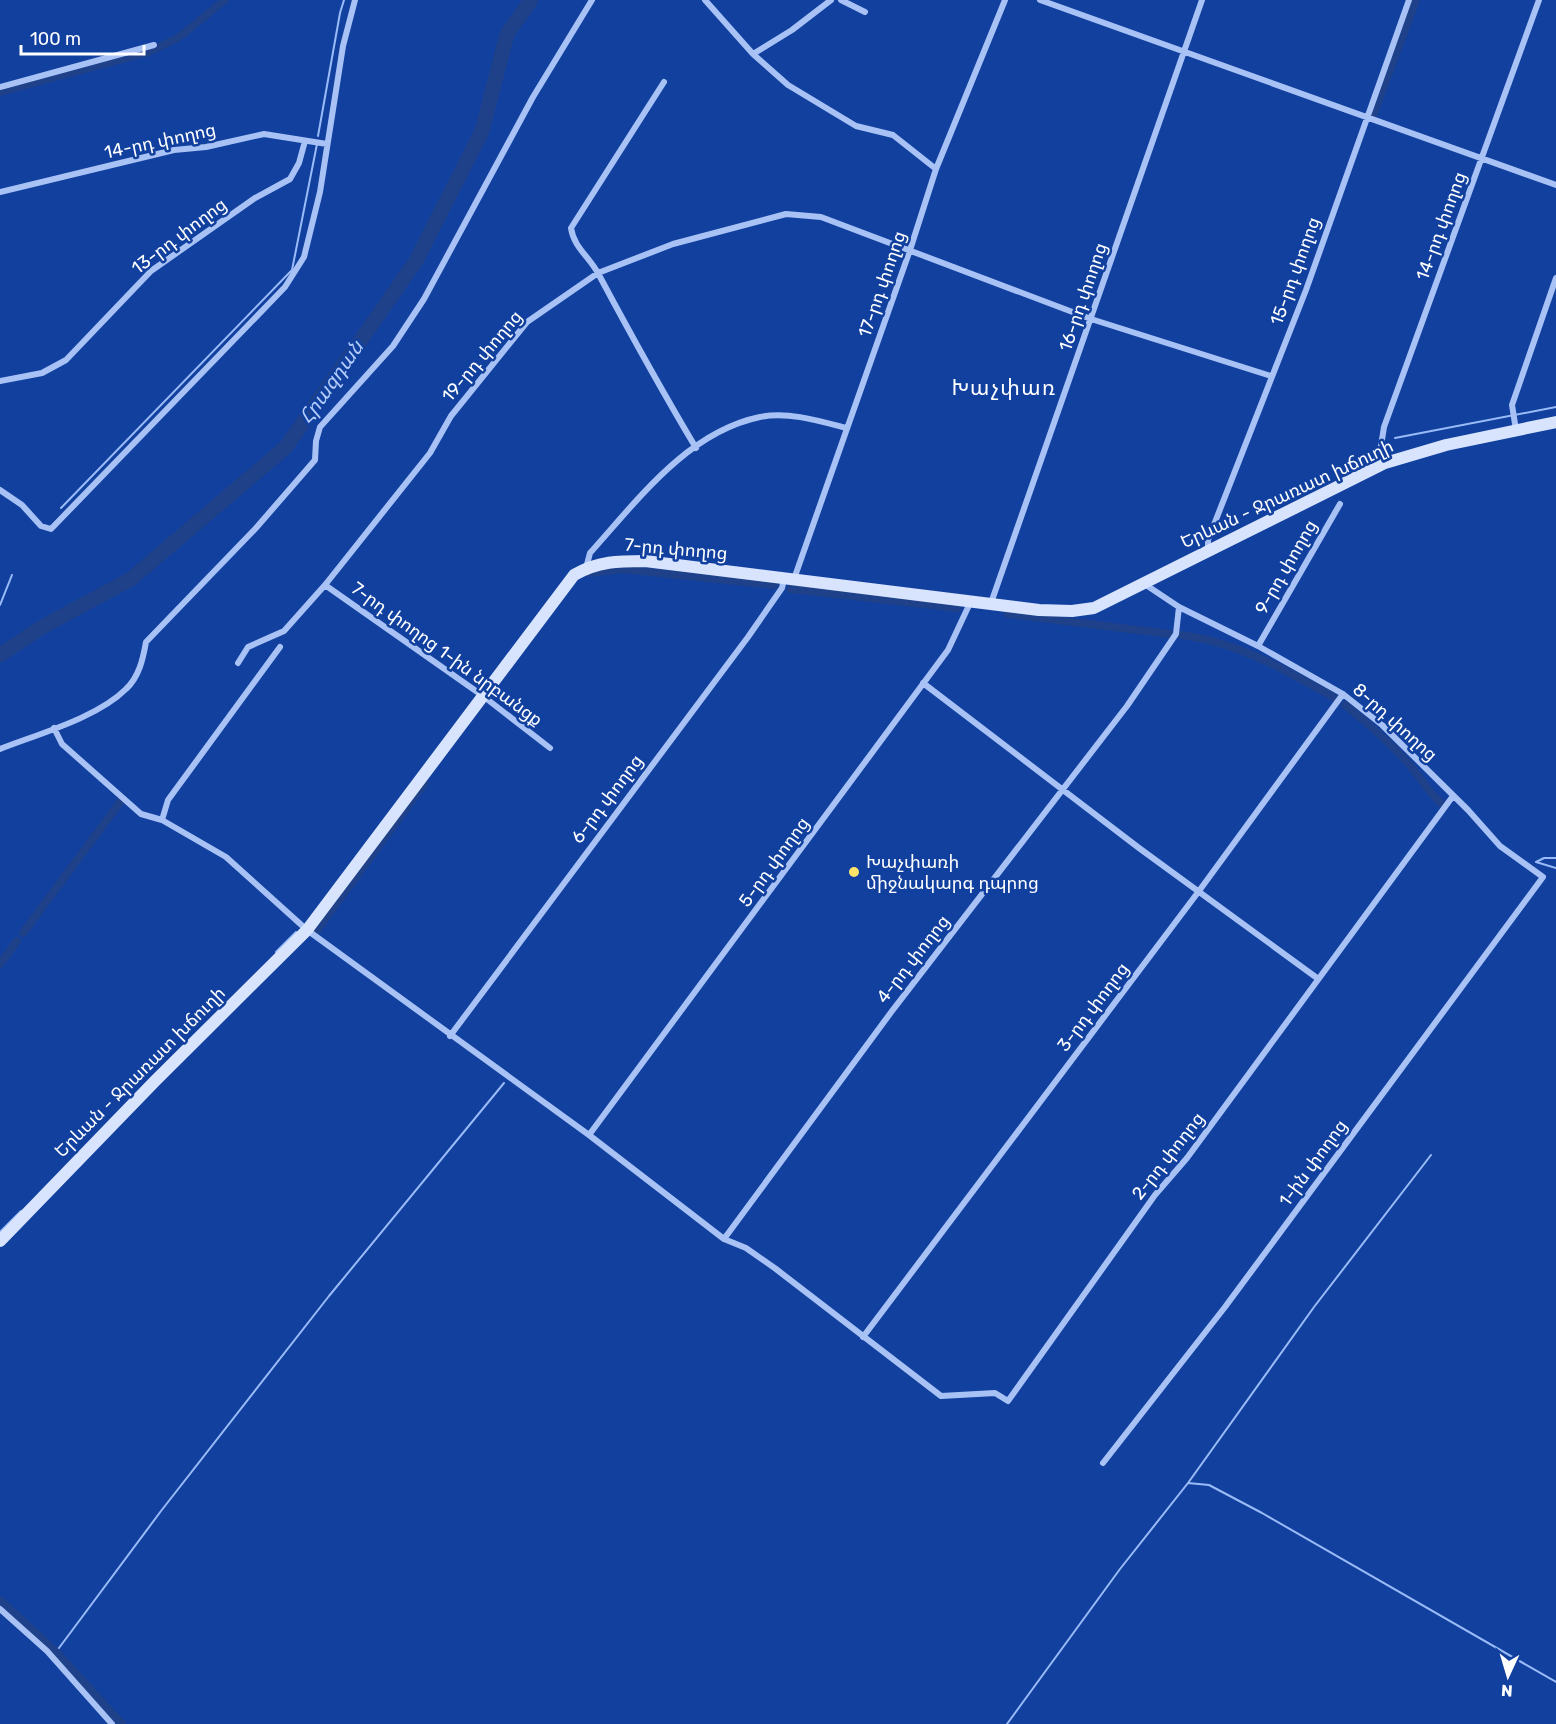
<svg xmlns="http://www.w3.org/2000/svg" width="1556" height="1724" font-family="Rubik,'Noto Sans Armenian',sans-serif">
<rect width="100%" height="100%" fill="#11409f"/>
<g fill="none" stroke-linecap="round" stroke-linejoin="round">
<path stroke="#9abbf8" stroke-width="2" d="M318,136l22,-123 4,-13
M1395,438l161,-31
M61,508l231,-238 25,-126
M0,605l12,-30
M1536,862l8,-4h12
M1536,862l20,6
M276,952l20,-20
M0,1232l21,-21
M1188,1483l21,2 53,28 294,169
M56,1652l105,-141 168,-215 175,-213
M1007,1724l113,-155 68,-86 126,-176 117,-152"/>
<path stroke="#1f4189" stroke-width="8" d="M0,92l149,-40 29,-14 47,-38
M1373,115l43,-115
M590,573l31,-4 153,16
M791,589l166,19
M1008,614l162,20
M1181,635c56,7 105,35 154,63
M1345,705c23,18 43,36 63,58 12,13 19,28 33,40
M317,930l108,-147
M23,933l98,-132
M0,964l17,-23
M0,1600l56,52 66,72"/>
<path stroke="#1f4189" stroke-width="15" d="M0,655l42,-28 89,-48 155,-132 130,-186 66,-130 25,-97 24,-34"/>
<path stroke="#a8c2f5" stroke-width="6" d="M705,0l48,54 35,31 68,41 37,9 43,34
M841,0l24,12
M1040,0l516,185
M753,54l39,-24 39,-30
M664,82l-93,146c3,20 19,29 28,47 31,58 63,116 97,173
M0,87l154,-42
M0,192l174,-42 32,-3 58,-13 63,10
M0,381l42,-8 24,-13 85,-89 104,-73 35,-19 9,-16 6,-22
M1516,430l-4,-25 44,-127
M1385,463l-4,-17 3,-19 155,-427
M0,490l22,15 19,21 10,3 234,-242 19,-30 16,-65 23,-146 12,-46
M1208,551v-11l98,-250 103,-290
M586,568l4,-15c47,-52 97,-121 170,-136 27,-6 60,4 86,11
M794,579l116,-329 26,-81 69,-169
M325,585l158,111 67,52
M991,603l211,-603
M1258,646l82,-142
M238,663l10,-16 36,-16 41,-46 105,-132 21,-37 76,-94 71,-49 75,-29 113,-30 35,3 270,102 180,57
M923,683l216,165 178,130
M54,728l8,16 79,70 21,6 64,37 81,73 282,205 135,104 22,9 30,21 165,127 54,-3 13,8 147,-206 32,-37 266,-362
M0,749c38,-15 97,-31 126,-60 13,-12 17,-30 20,-47l110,-114 59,-68 1,-19 4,-14 73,-81 31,-47 109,-202 59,-97
M162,820l6,-20 112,-153
M450,1036l298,-399 34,-49 2,-9
M589,1135l359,-485 23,-49
M724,1239l168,-228 235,-305 49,-72 3,-27
M863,1337l336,-446 144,-197
M1103,1463l122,-156 318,-430 -43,-31 -32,-36 -86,-85 -39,-31 -85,-48 -79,-39 -36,-24
M0,1609l47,42 65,73"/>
<path stroke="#d8e4fd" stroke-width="12" d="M0,1241l155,-160 152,-151 267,-355c24,-14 45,-14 71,-14l394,49 33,1 22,-3 291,-145 61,-18 110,-23"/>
</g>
<circle fill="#ffe46c" stroke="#11409f" stroke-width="2" cx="854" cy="872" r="6"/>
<g text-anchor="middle" stroke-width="5" stroke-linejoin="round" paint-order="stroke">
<g font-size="18" fill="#fff" stroke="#11409f">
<text transform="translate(160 141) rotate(-12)" y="6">14-րդ փողոց</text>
<text transform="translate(1441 226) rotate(-70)" y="6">14-րդ փողոց</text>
<text transform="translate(179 236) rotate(-37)" y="6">13-րդ փողոց</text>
<text transform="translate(1295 271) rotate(-70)" y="6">15-րդ փողոց</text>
<text transform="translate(882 284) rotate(-71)" y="6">17-րդ փողոց</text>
<text transform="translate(1083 297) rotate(-71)" y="6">16-րդ փողոց</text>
<text transform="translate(482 356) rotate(-50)" y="6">19-րդ փողոց</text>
<text transform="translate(1287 494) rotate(-25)" y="6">Երևան - Ջրառատ խճուղի</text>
<text transform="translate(676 549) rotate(5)" y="6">7-րդ փողոց</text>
<text transform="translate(1286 567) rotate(-60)" y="6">9-րդ փողոց</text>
<text transform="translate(447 654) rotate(36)" y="6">7-րդ փողոց 1-ին նրբանցք</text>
<text transform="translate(1395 722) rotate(42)" y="6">8-րդ փողոց</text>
<text transform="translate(607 799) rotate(-53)" y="6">6-րդ փողոց</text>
<text transform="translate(774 862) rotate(-54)" y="6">5-րդ փողոց</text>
<text transform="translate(913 959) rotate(-52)" y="6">4-րդ փողոց</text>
<text transform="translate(1093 1007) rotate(-53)" y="6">3-րդ փողոց</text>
<text transform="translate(140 1072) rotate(-45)" y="6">Երևան - Ջրառատ խճուղի</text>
<text transform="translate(1168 1156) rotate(-52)" y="6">2-րդ փողոց</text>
<text transform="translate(1313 1163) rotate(-54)" y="6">1-ին փողոց</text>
</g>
<g font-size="18" fill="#fff" stroke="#11409f" text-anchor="start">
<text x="866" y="868">Խաչփառի<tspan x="866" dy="21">միջնակարգ դպրոց</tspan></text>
</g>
<g font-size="20" font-style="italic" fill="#b5cdfb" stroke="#11409f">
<text transform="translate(331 382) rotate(-55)" y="7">Հրազդան</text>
</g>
<g font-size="21" letter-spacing="1.5" fill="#fff" stroke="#11409f">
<text x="1004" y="395">Խաչփառ</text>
</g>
</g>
<g transform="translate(1508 1676) rotate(184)" stroke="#11409f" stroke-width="4.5" paint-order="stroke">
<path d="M0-4.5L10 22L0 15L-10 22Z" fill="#ffffff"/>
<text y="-9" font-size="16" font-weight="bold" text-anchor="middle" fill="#ffffff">N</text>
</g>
<path d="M21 45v9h123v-9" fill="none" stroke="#ffffff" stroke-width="3"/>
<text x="30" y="45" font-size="18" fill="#ffffff" stroke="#11409f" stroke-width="4.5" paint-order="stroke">100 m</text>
</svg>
